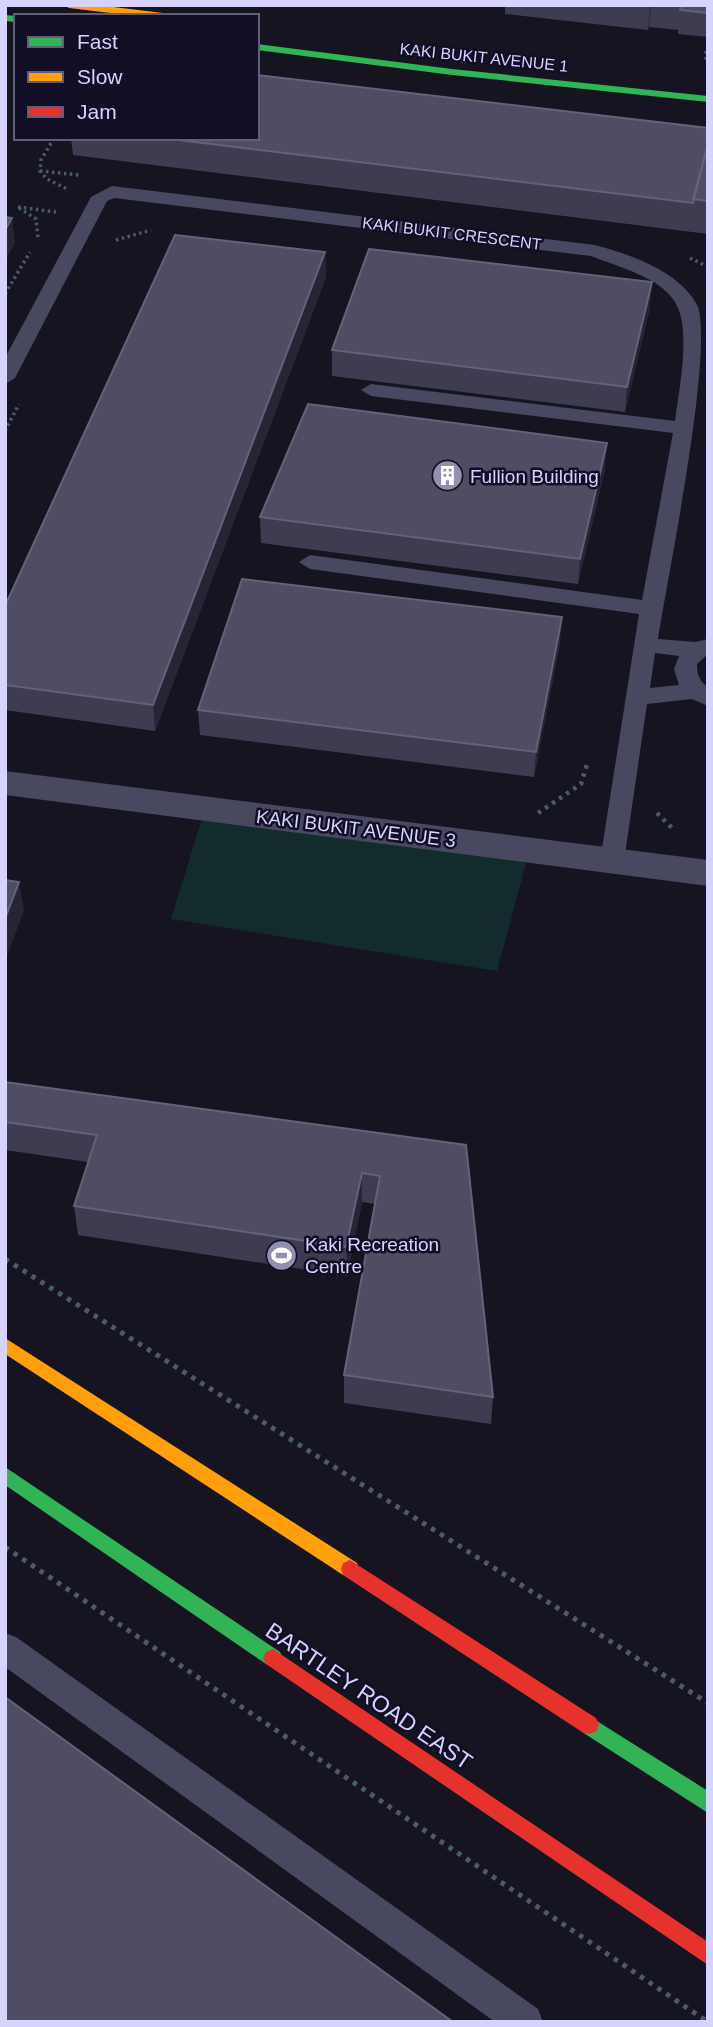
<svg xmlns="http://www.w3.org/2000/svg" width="713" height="2027" font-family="Arial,sans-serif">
<rect width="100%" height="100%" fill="#151420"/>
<path fill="#122c2c" d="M203,815l325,41 -31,115 -326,-52z"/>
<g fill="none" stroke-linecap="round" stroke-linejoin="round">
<path stroke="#4a5b69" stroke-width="3.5" stroke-dasharray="2.5 3.5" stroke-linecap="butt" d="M706,51v10
M54,138l-13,22 -1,11 7,8 22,11
M40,171l39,4
M18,207l38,5
M19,208l17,11 2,19
M116,240l35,-10
M690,258l18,9
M5,294l25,-42
M5,431l14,-27"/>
<path stroke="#4a5b69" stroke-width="4.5" stroke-dasharray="3.5 5" stroke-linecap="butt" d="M538,813l43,-29 7,-23
M657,813l16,16"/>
<path stroke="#4a5b69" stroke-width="5" stroke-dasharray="4.5 6" stroke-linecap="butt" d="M5,1259l703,444
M5,1547l703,475"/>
<path fill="#484861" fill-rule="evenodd" d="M112,186l483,59c34,9 87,27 103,62 15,50 -30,268 -40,332l37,3 13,-3v15l-11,10c0,10 2,17 11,23v19l-16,-7 -45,5 -23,157 -3,6 -9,3 -9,-3 -3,-6 39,-247 -329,-45 -11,-7 11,-7 332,45 31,-167 -302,-37 -10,-6 10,-6 304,37c4,-31 15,-84 3,-113 -12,-30 -60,-41 -87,-52l-477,-58 -7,3 -92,177 -10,6v-26l86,-161zM655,653l24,3 -5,13 5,16 -29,3z
M5,1633l11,4 522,372 5,13h-48l-490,-355z"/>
<path fill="#484861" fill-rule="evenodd" d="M5,771l703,89v26l-703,-91z"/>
<path fill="#30b455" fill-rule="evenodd" d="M5,15l11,1v6l-11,-1z
M257,44l195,25 256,27v6l-256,-27 -195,-25z
M5,1467l275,185 3,6 -3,6 -7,3 -7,-3 -261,-179z
M589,1716l119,75v22l-126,-81 -3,-7 3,-7z"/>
<path fill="#ff9f0a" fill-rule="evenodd" d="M64,5h33l66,8 5,3h-33l-66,-8z
M5,1338l352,225 2,6 -2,6 -7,3 -7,-3 -338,-221z"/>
<path fill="#e5322d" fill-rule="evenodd" d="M350,1560l246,158 3,7 -3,7 -7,2 -7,-2 -239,-157 -2,-6 2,-6z
M273,1649l435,293v23l-442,-301 -3,-6 3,-6z"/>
</g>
<path fill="#3e3c50" d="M505,5h203v32l-30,-3v-4l-29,-3 -1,3 -143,-16z
M708,128v106l-635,-79 -2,-17h186z
M325,252l1,25 -171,454 -150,-21v-104z
M650,307l-25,105 -293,-36v-26z
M605,469l-27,115 -317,-41 -1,-26z
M560,643l-26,134 -334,-42 -2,-25z
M5,1082l461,63 27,252 -2,27 -147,-21v-28l31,-171 -13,-2 -15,74 -269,-41 -4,-29 14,-44 -83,-12z"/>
<path fill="#272535" d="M651,5l-2,22 -1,3 2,-24z
M12,218l3,25 -10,18v-31z
M325,252l1,25 -171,454 -2,-26z
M652,282l-2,25 -25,105 2,-25z
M607,443l-2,26 -27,115 2,-25z
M562,617l-2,26 -26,134 2,-25z
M19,882l5,29 -19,50v-42z
M362,1173v29l-15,74 -1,-29z"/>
<path fill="#4f4d63" stroke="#64627b" stroke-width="2" d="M674,5h34v8l-28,-3 1,-4z
M257,75l451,53v16l-15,59 -531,-65h95z
M708,144v57l-15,-2z
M5,217l7,1 -7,12z
M175,235l150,17 -172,453 -148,-20v-79z
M369,249l283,33 -25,105 -295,-37z
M308,404l299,39 -27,116 -320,-42z
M242,579l320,38 -26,135 -338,-42z
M5,880l14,2 -14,37z
M5,1082l461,63 27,252 -149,-22 36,-199 -18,-3 -16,74 -272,-41 23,-71 -92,-13z
M5,1697l448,325h-448z"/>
<defs>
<symbol id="building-disc" viewBox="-11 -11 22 22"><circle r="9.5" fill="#9290b1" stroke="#110e26"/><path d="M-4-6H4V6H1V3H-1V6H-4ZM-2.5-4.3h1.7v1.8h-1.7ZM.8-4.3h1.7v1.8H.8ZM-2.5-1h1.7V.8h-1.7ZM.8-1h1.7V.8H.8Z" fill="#fff"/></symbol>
<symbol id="stadium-disc" viewBox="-11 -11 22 22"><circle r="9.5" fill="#9290b1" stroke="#110e26"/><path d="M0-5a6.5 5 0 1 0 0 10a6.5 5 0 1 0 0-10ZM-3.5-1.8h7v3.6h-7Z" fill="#fff"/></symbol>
</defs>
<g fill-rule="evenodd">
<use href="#building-disc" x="430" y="458" width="35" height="35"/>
<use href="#stadium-disc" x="264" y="1238" width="35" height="35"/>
</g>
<g text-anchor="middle" stroke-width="5" stroke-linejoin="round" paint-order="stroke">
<g font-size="16" fill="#d6d3ff" stroke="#110e26">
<text transform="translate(484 57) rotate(6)" y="6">KAKI BUKIT AVENUE 1</text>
<text transform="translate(452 233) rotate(7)" y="6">KAKI BUKIT CRESCENT</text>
</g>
<g font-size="19" fill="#d6d3ff" stroke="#110e26" text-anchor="start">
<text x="470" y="483">Fullion Building</text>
<text x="305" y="1251">Kaki Recreation<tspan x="305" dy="22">Centre</tspan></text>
</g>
<g font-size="19" fill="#d6d3ff" stroke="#110e26">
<text transform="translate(356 828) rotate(7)" y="7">KAKI BUKIT AVENUE 3</text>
</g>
<g font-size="23" fill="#d6d3ff" stroke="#110e26">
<text transform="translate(369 1696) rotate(34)" y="8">BARTLEY ROAD EAST</text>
</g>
</g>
<rect width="713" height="2027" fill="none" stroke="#d6d3ff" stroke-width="14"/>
<rect x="14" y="14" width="245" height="126" fill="#110e26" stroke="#605d7d" stroke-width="2"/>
<rect x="28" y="37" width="35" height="10" fill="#30b455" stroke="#605d7d" stroke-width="2"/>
<text x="77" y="49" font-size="21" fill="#d6d3ff">Fast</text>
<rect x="28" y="72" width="35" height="10" fill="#ff9f0a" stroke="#605d7d" stroke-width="2"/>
<text x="77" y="84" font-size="21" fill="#d6d3ff">Slow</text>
<rect x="28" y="107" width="35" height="10" fill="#e5322d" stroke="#605d7d" stroke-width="2"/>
<text x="77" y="119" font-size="21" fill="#d6d3ff">Jam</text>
</svg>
